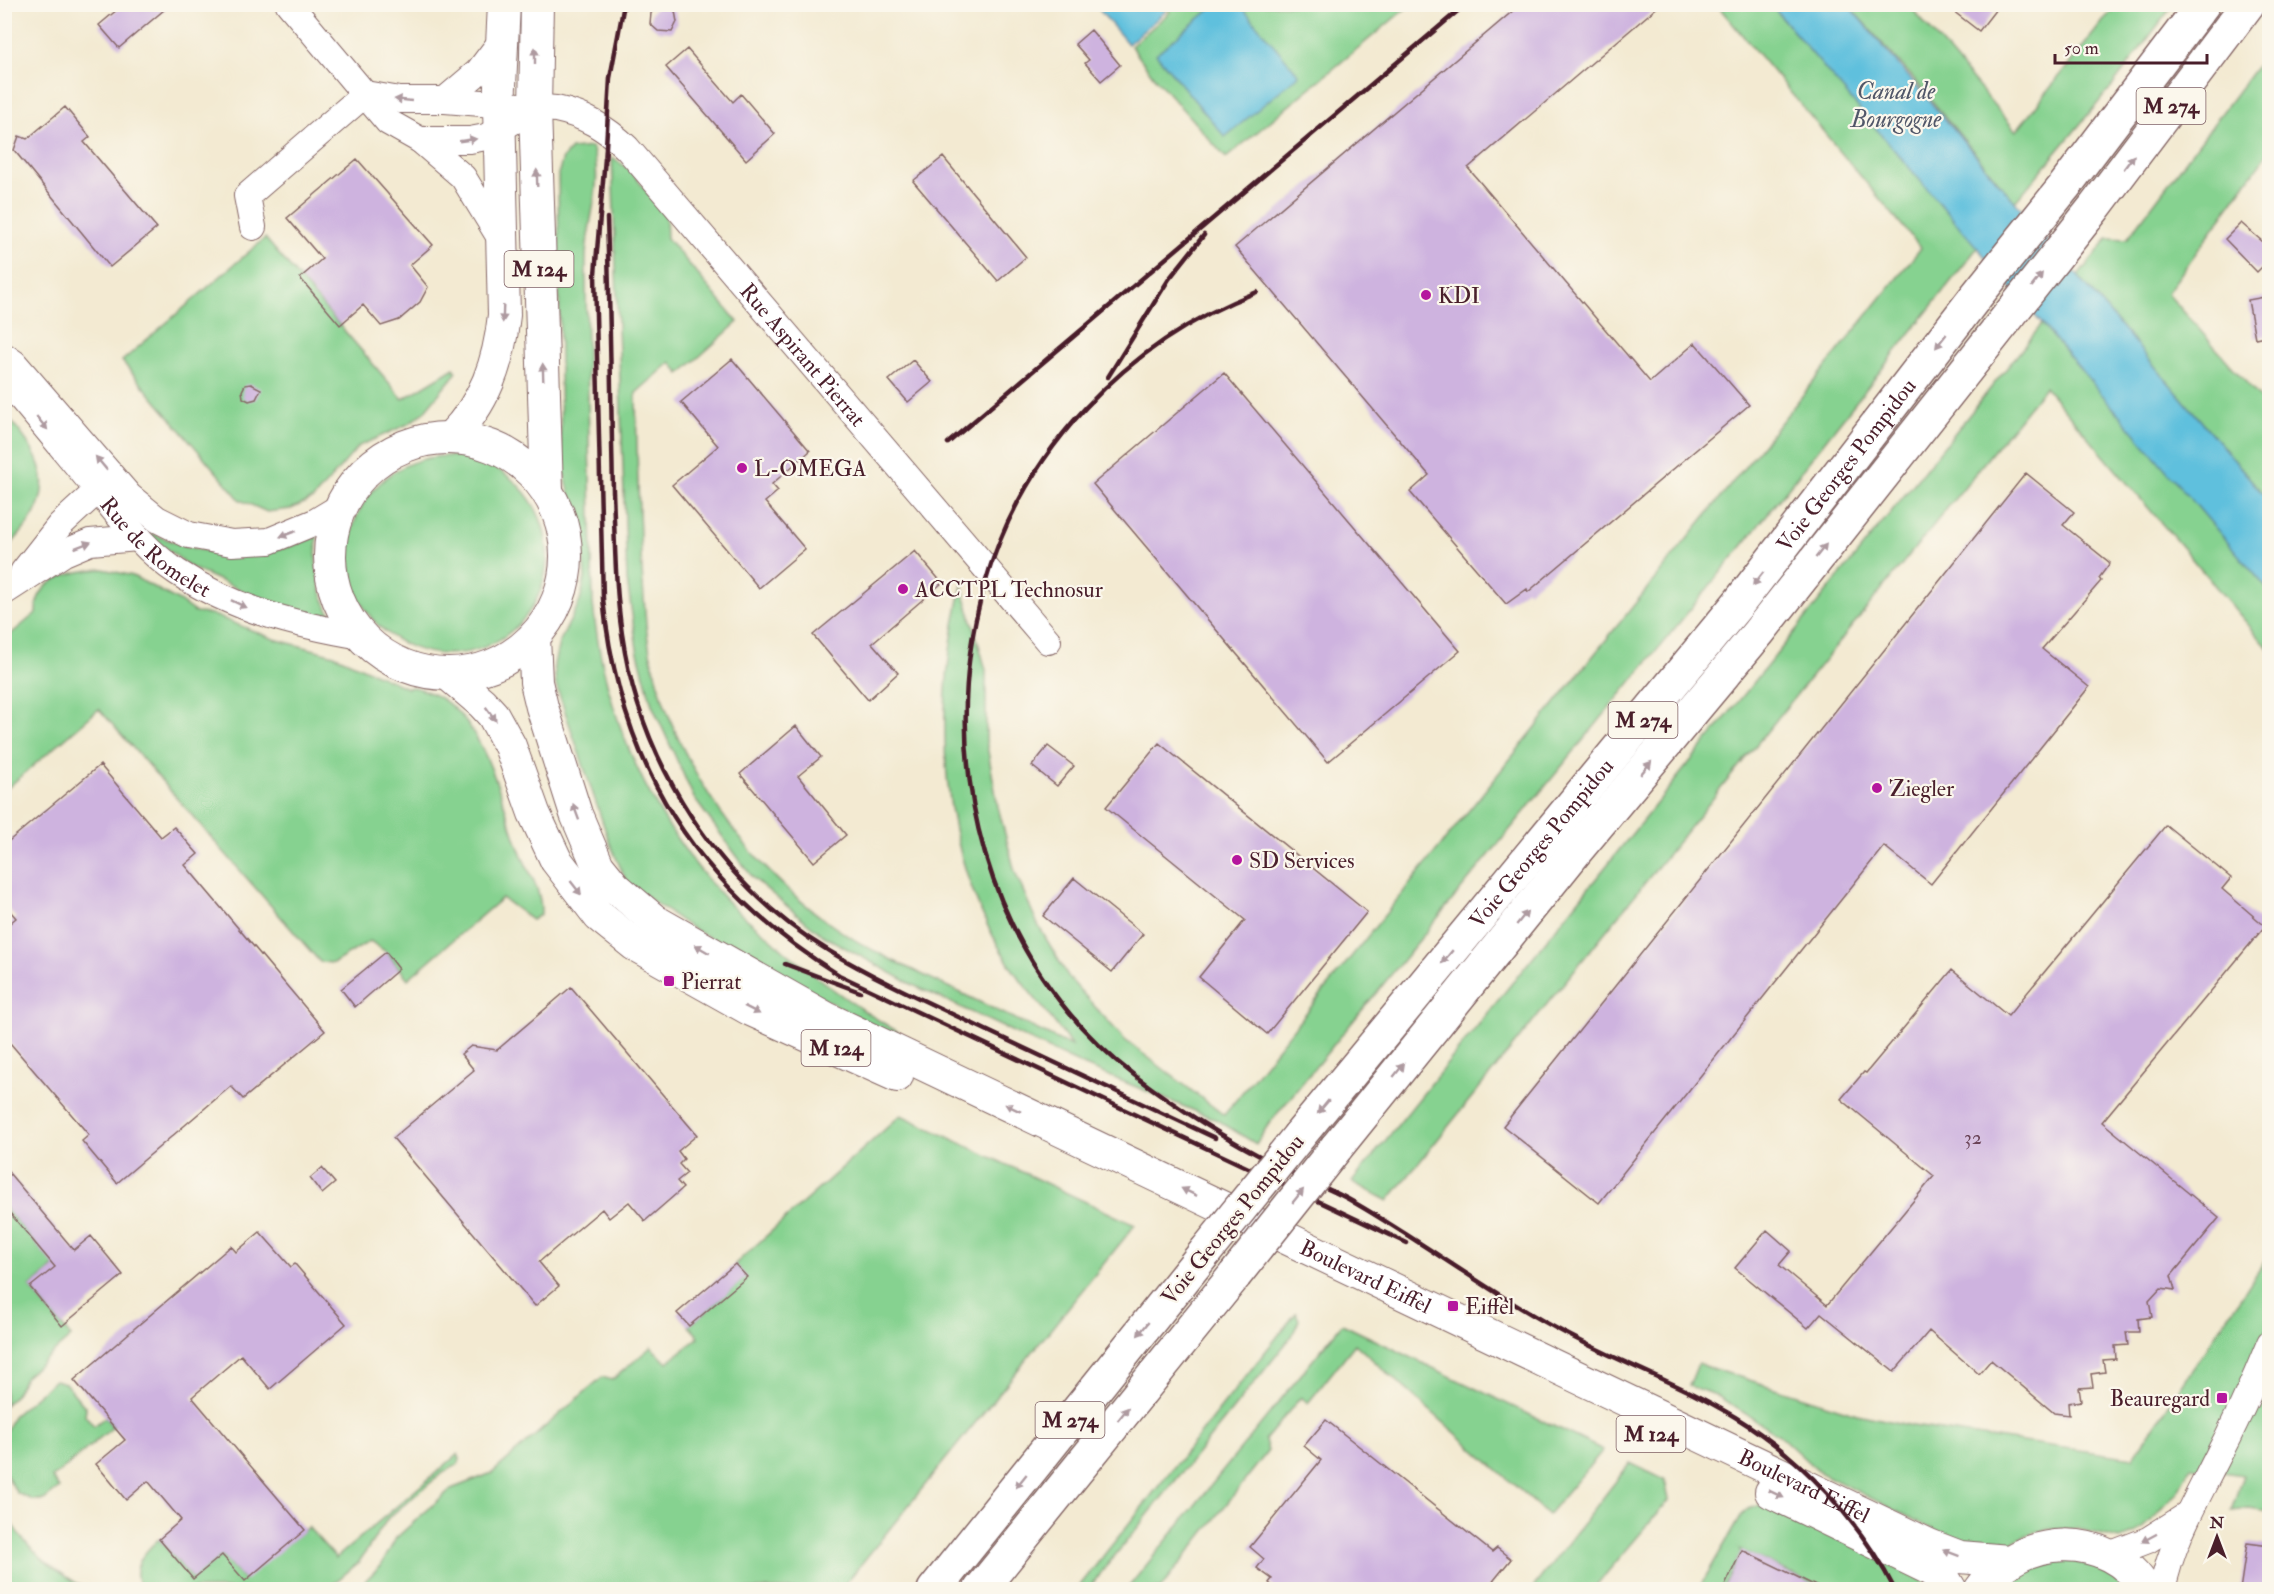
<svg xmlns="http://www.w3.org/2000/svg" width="2274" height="1594" font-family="'IM FELL Double Pica',serif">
<rect width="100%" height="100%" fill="#fbf7ec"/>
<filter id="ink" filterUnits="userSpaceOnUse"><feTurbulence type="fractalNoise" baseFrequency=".0167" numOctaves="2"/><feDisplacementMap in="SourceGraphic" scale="12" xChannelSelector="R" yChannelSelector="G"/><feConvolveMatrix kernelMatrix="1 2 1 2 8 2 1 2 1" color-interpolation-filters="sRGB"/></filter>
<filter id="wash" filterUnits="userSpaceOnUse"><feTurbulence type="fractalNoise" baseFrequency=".008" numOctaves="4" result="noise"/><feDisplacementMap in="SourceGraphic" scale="24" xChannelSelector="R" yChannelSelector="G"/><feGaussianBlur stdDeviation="1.35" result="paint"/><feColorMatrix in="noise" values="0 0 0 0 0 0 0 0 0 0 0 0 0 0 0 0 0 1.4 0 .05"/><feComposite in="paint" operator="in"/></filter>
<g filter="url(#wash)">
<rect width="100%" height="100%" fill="#f3ead2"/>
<path fill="#86d290" stroke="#68785e" stroke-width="1.5" d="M1164,5h246l-184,153 -72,-81 -23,-31 39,-34z
M1717,5h54l207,242 -235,298 -475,580 -12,19 -39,-24 -132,-54 -174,-82 -89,-49 -69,-57 -59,-80 -42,-93 -15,-56 -10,-69 -15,-423 18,13 36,46 1,22 71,84 -58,52 -9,-12 -35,31c1,64 2,127 7,191 2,27 3,55 10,81 25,104 95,202 183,263 31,21 66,37 100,53 45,22 90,43 135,65 -17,-28 -42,-52 -60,-79 -74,-114 -79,-254 -49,-381l24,84v70l12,67 17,65 23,53 31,53 56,62 99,75 697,-867z
M1848,5h61l107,126 100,-126h57l-60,80 -98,117 -101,-123z
M2269,50v101l-102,142 102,115v93l-191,-225 30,-38 19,1z
M592,147c13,37 -6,75 -6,113 0,114 5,229 7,344 11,111 56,213 132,295 13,14 30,26 45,39 40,36 82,67 128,94l-1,6 -207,-111 -63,-44 -18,-42 -53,-156 -2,-21 5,-21 21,-42 5,-23 -5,-66 -9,-13 -10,-38 -3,-287 5,-16 8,-9z
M265,238l138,161 51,-31 3,4 -34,41 -15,11 -49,22 -46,53 -22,10 -24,3 -27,-12 -118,-139z
M2043,323l226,268v58l-224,-262 -657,814 -36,-19z
M5,414c47,52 53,85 0,136z
M349 555a99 99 0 1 1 198 0a99 99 0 1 1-198 0Z
M142,530c67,26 105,37 175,6l-1,25 5,31 10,24 -48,-7 -91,-41z
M103,569l30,7 46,25 17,12 15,1 63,25 60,16 73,33c8,-2 14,1 21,4 54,19 72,105 90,154 8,24 24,41 23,68l-9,6 -30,-22 -94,81 -22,-27 -16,-11 -36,22 -14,-1 -221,-253 -94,81v-151l31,-26c-1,-36 39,-42 67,-44z
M901,1115l234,110 -294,364 -485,1 26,-26 14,-26 55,-49 41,-16 110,-96 10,3 39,-33 16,16 32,-26 -10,-11 57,-49 -11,-13z
M4,1206l51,60 -25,21 41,50 -45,39 -11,19 -10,10z
M2269,1255v257l-20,-3 -18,2 12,-36 -52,-8 -14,25 -21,24 -21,18 -16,5 -41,-10h-27l-20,4 -27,13 -34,2 -151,-76 -40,-37 -63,-40 -27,-9 9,-22 159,50 56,12 220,32z
M1296,1313l3,7 -7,16 -204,253h-11z
M1342,1324l261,126 -55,65 -193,-171 -47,59 -7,-6 -36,43 3,11 -108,138h-33z
M55,1380l10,3 21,25 -1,7 9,11 11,-9 8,10 -61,51 7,10 -15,12h-12l-15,-7 -13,-22 1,-38 8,-17z
M458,1454l2,5 -3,6 -16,9 -53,44 -29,44 -32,27h-184c-16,-19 2,-38 16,-50l33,39 30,-23 22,25 64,-53 28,31z
M1630,1463l35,17 4,20 -76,89h-61z
M1767,1503l171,86h-114l-85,-40 2,4 -18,36 -25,1 43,-74 8,-7z
M4,1511c22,40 45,55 82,78h-71l-10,-6z
M2060,1559c28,4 48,10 67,31h-126c16,-20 35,-26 59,-31z"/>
<path fill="#5fc0dd" stroke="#547084" stroke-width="1.5" d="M1095,5h65l6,6 -38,33z
M1215,5h25l59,70 -74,62 -69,-83z
M1771,5h77l421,496v90z"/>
<g id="blocks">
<path fill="#ceb3df" d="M124,4h47l-52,44 -20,-23z
M1521,4h140l-193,164 182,214 45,-39 54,62 -221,187 -1,-3 -21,15 -96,-112 19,-17 -194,-228z
M1944,4h56l-21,27z
M667,5l8,6 2,11 -5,10 -14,-1 -8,-7 1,-11 7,-7z
M1091,30l29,35 -19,16 -16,-18 4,-3 -14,-16z
M687,49l46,53 8,-8 34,40 -29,26 -80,-93z
M65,107l25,30 -6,5 73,86 -47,39 -96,-117 5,-14 8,3z
M943,157l83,100 -28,24 -85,-100z
M357,159l76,86 -23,20 18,22 -8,15 -21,18 -18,6 -18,-21 -23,20 -40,-47 22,-19 -35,-41z
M2241,223l29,25v11l-13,13 -32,-33z
M2270,296v39l-15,3 -7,-38z
M732,359l78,92 -38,33 6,7 -13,11 40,47 -46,39 -87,-103 46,-39 -37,-44z
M913,360l19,22 -24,20 -19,-22z
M1224,373l236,278 -132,111 -235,-278z
M251,384l10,5 -5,10 -7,2 -6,-3 -1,-7 3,-6z
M2026,473l48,39 -11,13 47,38 -11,15 2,3 -59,68 47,38 -158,197 -47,-38 -285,357 -96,-77z
M915,551l27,32 -70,60 26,30 -30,27 -55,-65z
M796,726l25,31 -23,19 48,59 -32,27 -74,-88z
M1159,743l208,169 -100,122 -68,-57 46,-57 -139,-113z
M1048,746l26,20 -17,20 -25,-20z
M100,765l61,72 13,-10 24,27 -13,11 140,166 -82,68 -12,-13 -114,97 -35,-42 7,-6 -85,-99v-108l12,-10 -12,-14v-59z
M2166,825l65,53 -9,11 43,37 -163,196 117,96 -48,58 4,14 -14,-2 -12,13 3,16 -14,2 1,13h-13l2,13 -13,1 1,13 -13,1 2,12 -14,2 2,13 -14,1 2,13 -13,2 1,12 -15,-2 -63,-53 -12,14 -50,-43 -35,41 -73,-59 -13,15 -73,-60 32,-38 24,21 -12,14 48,40 107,-129 -93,-77 23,-27 2,1 86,-103 56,46z
M1074,878l69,56 -31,38 -69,-56z
M386,952l13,17 -44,38 -14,-18z
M571,987l126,148 -19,16 6,8 -5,5 8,9 -10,8 6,7 -38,33 -16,-19 -20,16 -7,-9 -63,53 20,24 -24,20 -142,-168 81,-68 -13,-16 10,-8 26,4z
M4,1167l70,83 17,-14 32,39 -61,51 -32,-39 25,-20 -51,-61z
M322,1168l13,15 -13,11 -12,-16z
M260,1232l31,35 4,-3 51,60 -76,65 -29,-34 -49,42 113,133 -60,51 -23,-26 -29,24 -34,-40 22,-19 -33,-39 -22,19 -30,-36 29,-24 -51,-60 157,-134 5,6z
M735,1264l12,13 -58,49 -12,-13z
M1326,1420l166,132 5,-4 14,11 -25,31h-209l-8,-7 3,-4 -15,-11 7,-9 -14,-12 71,-87 -17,-14z
M2247,1543l23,3v44h-30z
M1742,1550l82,40h-101z"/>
</g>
</g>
<g filter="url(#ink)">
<use href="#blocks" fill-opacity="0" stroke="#856665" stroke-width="1.5"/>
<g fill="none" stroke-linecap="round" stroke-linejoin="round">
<defs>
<g id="minor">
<path d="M289,4l99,118 32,18h50l16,-3 29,-17"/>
<path d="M365,94l35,6h45l33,-28 22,-29"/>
<path id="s1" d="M445,100l111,9c29,6 50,19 71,39l421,493"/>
<path d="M420,140l43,37 39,64"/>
<path d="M253,227l-6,-31 118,-102"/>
<path d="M4,356l10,7 115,133 28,23 32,16 43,8 37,-2 46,-19 25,-15"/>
<path id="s2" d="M4,378c31,36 61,73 91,109 25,30 49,63 82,85 56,37 119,53 184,64"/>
<path d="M23,572l37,-47 38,-35"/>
<path d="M4,592l60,-39 26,-11 48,-4"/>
<path d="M2109,1555l39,-15 38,-24"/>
<path d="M2162,1590c10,-48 30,-82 51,-124 21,-40 40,-81 57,-123"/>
</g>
<g id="major">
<path d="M537,4l-2,104 12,382"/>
<path d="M451,437c34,-34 48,-74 53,-122l-5,-209 5,-102"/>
<circle cx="448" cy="556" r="118"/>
<path id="s3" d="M534,637l2,45 6,25 34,107 22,52 17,21 40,34 171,97 1103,527 31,12 49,4"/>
<path d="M448,674l34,29 11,12 17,31 24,67 22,47 43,56 36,29 116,65 146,66"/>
<path d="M1771,1492l157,76 17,12 6,10"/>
<path d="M1980,1590c38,-57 129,-62 166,0"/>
</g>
<g id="highway">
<path id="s4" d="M1299,1136l439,-532 239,-309 87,-108 139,-183"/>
<path d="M1336,1148l239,-296 183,-219 336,-425 154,-204"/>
<path d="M934,1590l272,-339"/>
<path d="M980,1590l255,-315"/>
</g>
</defs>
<use href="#minor" stroke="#856665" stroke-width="28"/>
<use href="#major" stroke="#856665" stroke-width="34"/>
<use href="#highway" stroke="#856665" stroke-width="36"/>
<use href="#minor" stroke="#fff" stroke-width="26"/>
<use href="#major" stroke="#fff" stroke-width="32"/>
<use href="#highway" stroke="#fff" stroke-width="33"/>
<path stroke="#4a1f2b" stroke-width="4.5" d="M605,158l-10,116 8,325c17,167 93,288 236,376l568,268
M605,164l5,-86 14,-74
M607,218c3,91 4,182 6,273 2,48 2,96 9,143 18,128 96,250 207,317 52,31 107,55 161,81 75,35 150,71 225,106
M1257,292c-131,50 -235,160 -273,295 -50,174 3,376 150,488 47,36 100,69 153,95 22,12 47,20 68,33 71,41 138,92 210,130 56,30 116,51 170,84 66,40 125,104 160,173
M1108,377l61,-98 35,-44
M948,443l518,-439
M785,964l75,28"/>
<defs>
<path id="highway-bridge" d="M1206,1251l93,-115
M1235,1275l101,-127"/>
</defs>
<use href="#highway-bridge" stroke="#856665" stroke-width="36" stroke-linecap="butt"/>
<use href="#highway-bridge" stroke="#fff" stroke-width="33"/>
</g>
<defs><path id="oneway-solid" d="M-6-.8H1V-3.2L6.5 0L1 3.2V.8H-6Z" transform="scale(1.5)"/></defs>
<g fill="#ae9aa0">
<use href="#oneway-solid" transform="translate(535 56) rotate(-90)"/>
<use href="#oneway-solid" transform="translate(403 100) rotate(-174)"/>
<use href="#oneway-solid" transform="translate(468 140) rotate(-8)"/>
<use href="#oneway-solid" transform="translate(2129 162) rotate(-53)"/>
<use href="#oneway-solid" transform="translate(537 178) rotate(-92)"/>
<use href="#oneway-solid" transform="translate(2037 280) rotate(-52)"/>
<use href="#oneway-solid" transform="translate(503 314) rotate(92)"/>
<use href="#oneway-solid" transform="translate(1941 341) rotate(128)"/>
<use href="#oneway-solid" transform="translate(543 372) rotate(-92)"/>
<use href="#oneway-solid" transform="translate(42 423) rotate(50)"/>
<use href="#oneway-solid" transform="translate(101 463) rotate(-130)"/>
<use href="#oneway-solid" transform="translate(288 534) rotate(160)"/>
<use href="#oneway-solid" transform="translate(83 545) rotate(-21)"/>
<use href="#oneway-solid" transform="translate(1821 551) rotate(-52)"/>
<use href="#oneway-solid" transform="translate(1758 579) rotate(128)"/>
<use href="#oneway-solid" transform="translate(239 604) rotate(25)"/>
<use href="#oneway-solid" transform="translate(491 714) rotate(54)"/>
<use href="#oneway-solid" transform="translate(1646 768) rotate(-50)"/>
<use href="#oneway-solid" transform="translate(576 812) rotate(-110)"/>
<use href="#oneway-solid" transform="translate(576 888) rotate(52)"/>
<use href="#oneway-solid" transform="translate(1522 918) rotate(-51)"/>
<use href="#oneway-solid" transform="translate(702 949) rotate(-150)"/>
<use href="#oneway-solid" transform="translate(1447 957) rotate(130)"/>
<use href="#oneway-solid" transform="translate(752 1010) rotate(27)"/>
<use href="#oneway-solid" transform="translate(1399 1070) rotate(-51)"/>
<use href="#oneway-solid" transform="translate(1323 1107) rotate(130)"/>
<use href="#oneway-solid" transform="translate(1013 1108) rotate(-154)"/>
<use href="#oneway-solid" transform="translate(1189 1192) rotate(-154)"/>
<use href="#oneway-solid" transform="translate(1298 1196) rotate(-51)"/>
<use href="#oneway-solid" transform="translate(1143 1329) rotate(129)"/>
<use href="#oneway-solid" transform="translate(1123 1414) rotate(-51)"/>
<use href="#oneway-solid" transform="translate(1021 1481) rotate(129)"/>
<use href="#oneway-solid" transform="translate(1776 1494) rotate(26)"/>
<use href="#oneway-solid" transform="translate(2149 1538) rotate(152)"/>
<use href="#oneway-solid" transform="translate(1951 1553) rotate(-160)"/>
</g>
</g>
<g fill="#b5179e" stroke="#fbf7ec" stroke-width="2">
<circle cx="1426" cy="295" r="6"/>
<circle cx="742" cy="468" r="6"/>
<circle cx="903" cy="589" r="6"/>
<circle cx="1877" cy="788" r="6"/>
<circle cx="1237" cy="860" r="6"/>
<rect x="663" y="975" width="12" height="12" rx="3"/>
<rect x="1447" y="1300" width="12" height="12" rx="3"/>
<rect x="2216" y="1392" width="12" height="12" rx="3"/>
</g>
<g text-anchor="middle" stroke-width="4.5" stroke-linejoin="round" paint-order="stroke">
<g font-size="20" fill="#6b4458">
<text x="1973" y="1144">32</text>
</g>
<g fill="#fbf7ec" stroke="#7f6065" stroke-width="1.5">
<rect x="2136.5" y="88" width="69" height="36" rx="4.5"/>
<rect x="504.5" y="251" width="69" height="36" rx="4.5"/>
<rect x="1608.5" y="702" width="69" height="36" rx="4.5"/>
<rect x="801.5" y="1030" width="69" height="36" rx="4.5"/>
<rect x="1035.5" y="1402" width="69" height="36" rx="4.5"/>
<rect x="1616.5" y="1416" width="69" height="36" rx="4.5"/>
</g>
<g font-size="21" font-weight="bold" fill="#4a1f2b">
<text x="2171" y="113">M 274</text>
<text x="539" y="276">M 124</text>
<text x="1643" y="727">M 274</text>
<text x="836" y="1055">M 124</text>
<text x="1070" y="1427">M 274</text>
<text x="1651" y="1441">M 124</text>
</g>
<g font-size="22" fill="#4a1f2b" stroke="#fbf7ec" text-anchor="start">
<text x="1438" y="303">KDI</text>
<text x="754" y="476">L-OMEGA</text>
<text x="915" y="597">ACCTPL Technosur</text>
<text x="1889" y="796">Ziegler</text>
<text x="1249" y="868">SD Services</text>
<text x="681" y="989">Pierrat</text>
<text x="1465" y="1314">Eiffel</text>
<text x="2210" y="1406" text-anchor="end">Beauregard</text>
</g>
<g font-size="22" fill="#4a1f2b" stroke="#fbf7ec">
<text dy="8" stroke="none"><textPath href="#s1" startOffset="465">Rue Aspirant Pierrat</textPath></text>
<text dy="8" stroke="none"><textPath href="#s4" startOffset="866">Voie Georges Pompidou</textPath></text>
<text dy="8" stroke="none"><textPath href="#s2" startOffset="228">Rue de Romelet</textPath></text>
<text dy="8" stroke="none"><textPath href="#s4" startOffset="380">Voie Georges Pompidou</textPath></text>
<text transform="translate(1232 1219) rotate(-51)" y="8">Voie Georges Pompidou</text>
<text dy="8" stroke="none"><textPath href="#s3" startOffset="1114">Boulevard Eiffel</textPath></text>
<text dy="8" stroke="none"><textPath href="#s3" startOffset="1600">Boulevard Eiffel</textPath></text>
</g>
<g font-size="24" font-style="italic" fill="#515769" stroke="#fbf7ec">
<text x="1896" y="99">Canal de<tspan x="1896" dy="28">Bourgogne</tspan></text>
</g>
</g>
<rect width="2274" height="1594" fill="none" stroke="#fbf7ec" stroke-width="24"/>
<g transform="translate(2217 1537)" stroke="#fbf7ec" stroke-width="4.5" paint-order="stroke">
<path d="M0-4.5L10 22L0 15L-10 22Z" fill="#4a1f2b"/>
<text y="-9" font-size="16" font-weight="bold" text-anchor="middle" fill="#4a1f2b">N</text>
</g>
<path d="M2055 54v9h152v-9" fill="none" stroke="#4a1f2b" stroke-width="3"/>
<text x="2064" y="54" font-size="18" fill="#4a1f2b" stroke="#fbf7ec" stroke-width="4.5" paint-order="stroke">50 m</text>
</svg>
